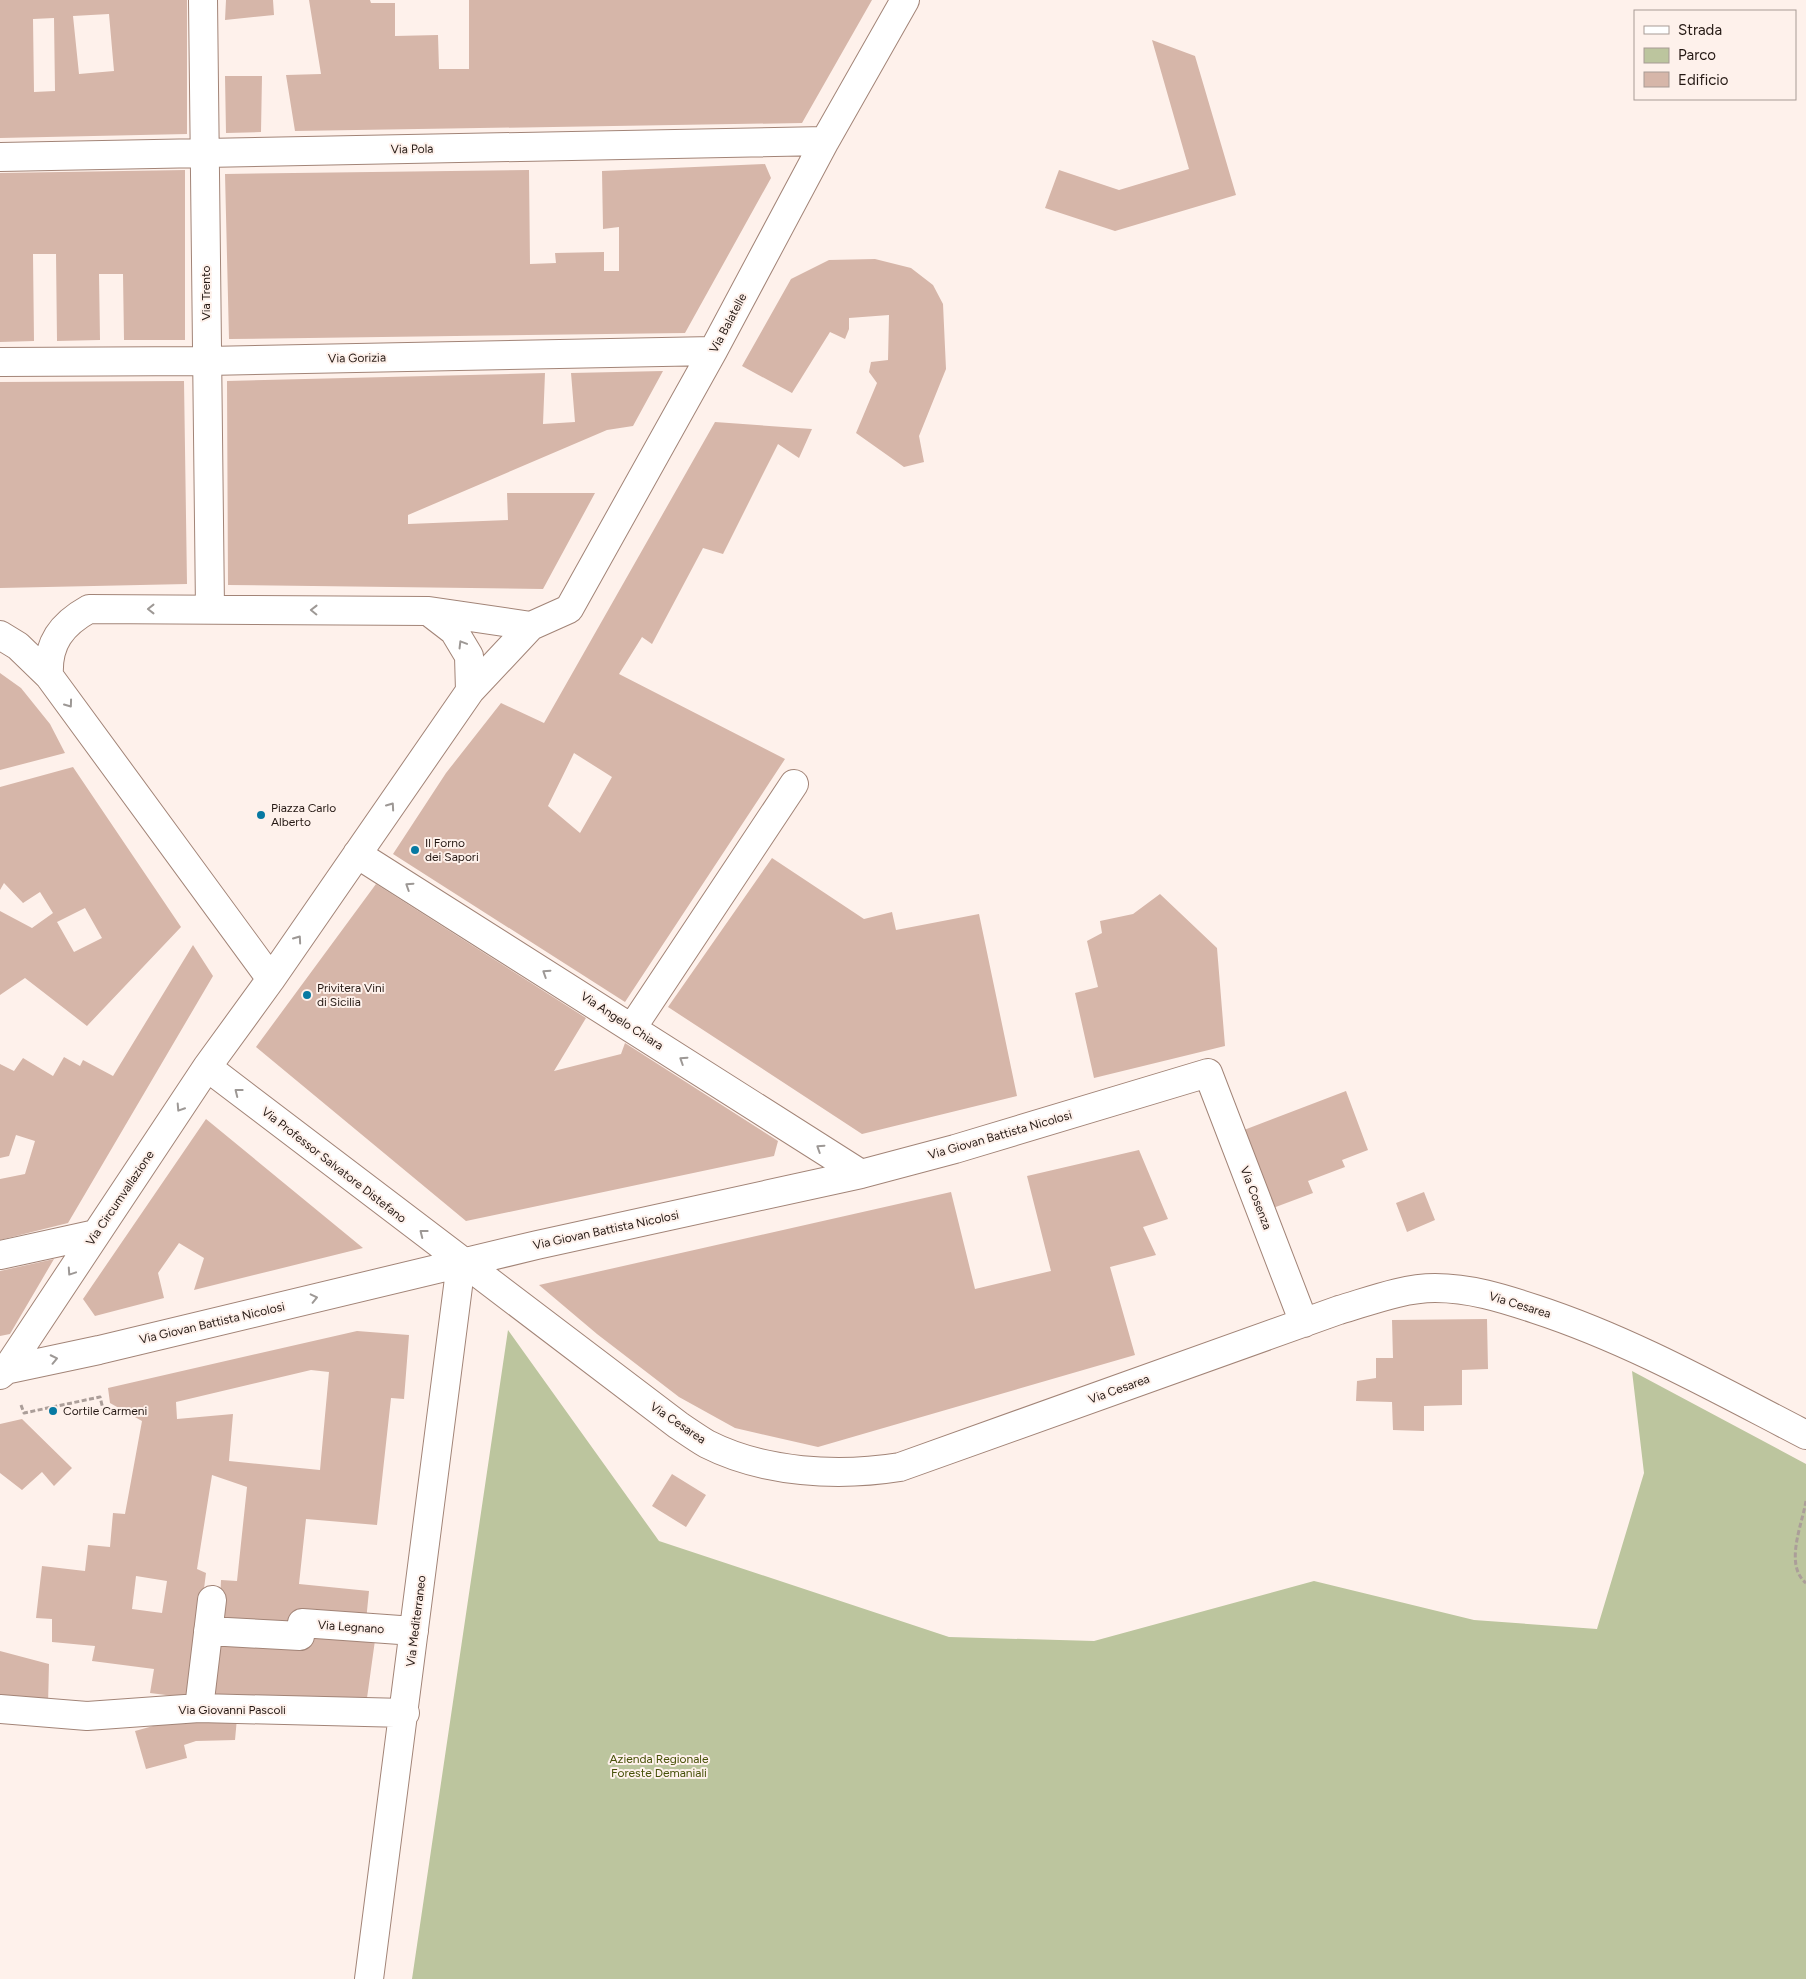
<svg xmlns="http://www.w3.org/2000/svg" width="1806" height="1979" font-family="Figtree,sans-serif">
<rect width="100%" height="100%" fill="#fef1eb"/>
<path fill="#bcc59e" d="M508,1330l151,211 290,96 145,4 220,-60 160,39 123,9 47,-156 -12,-102 174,93v515h-1394z"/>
<path fill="#d6b6a9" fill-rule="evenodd" d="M0,0h187v134l-187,4zM109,14l5,57 -35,3 -6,-58zM54,18l1,73 -21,1 -1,-73z
M226,0h47l1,15 -49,5z
M309,0h61l1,3h24v33l43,-1 1,34h30v-69h403l-70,123 -507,8 -9,-56 35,-1z
M1152,40l43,16 41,139 -121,36 -70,-23 14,-38 60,20 70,-21z
M225,76h37l-1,56 -35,1z
M765,164l6,14 -86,155 -456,6 -4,-165 304,-4 1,94 26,-1 -1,-10 49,-1v19h15v-44l-16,2 -1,-58z
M185,170v170h-61l-1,-66h-24l1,66 -43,1 -1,-87h-23l1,87 -34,1v-169z
M875,259l36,9 22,17 10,19 3,65 -27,67 5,26 -20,5 -48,-34 21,-50 -8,-11 2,-10 17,-2 1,-45 -40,3v11l-4,10 -15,-7 -38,61 -50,-27 49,-87 38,-19z
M663,371l-30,55 -26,4 -199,85v9l100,-4 -1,-27h88l-52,96 -315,-4 -1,-204 318,-8 -2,51 32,-2 -4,-49z
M184,381l3,203 -187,4v-206z
M715,422l97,7 -13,29 -21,-14 -55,110 -20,-6 -51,96 -10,-7 -23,37 166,85 -160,243 -232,-148 53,-81 55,-70 43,20zM574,753l38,24 -32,56 -32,-27z
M0,673l21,15 29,36 15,29 -65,17z
M73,767l108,160 -94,99 -62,-48 -25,17v-84l32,17 21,-15 -13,-21 -17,11 -19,-20 -4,7v-103zM85,908l17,30 -28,14 -17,-30z
M772,858l92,61 28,-7 4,18 83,-16 38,182 -155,38 -194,-127z
M376,884l210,134 -32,53 67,-17 4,-11 153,98 -4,15 -308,65 -210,-174z
M1160,894l57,54 8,98 -131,32 -19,-85 23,-6 -11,-46 15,-8 -2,-12 33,-7z
M193,945l20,31 -145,247 -68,17v-61l25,-5 10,-33 -19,-6 -7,21 -9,2v-94l14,7 9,-13 30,18 11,-19 16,9 3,-6 30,16z
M1346,1091l22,59 -26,10 3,7 -37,14 5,12 -40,15 -29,-78z
M206,1119l157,129 -169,42 10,-32 -25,-15 -21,30 6,25 -69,18 -12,-17z
M1139,1150l29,69 -25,8 13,28 -46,12 25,88 -317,92 -83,-19 -56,-31 -82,-63 -58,-49 412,-93 24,97 76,-18 -24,-95z
M1424,1192l11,28 -28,12 -11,-29z
M54,1259l-44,75 -10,2v-65z
M1487,1319l1,50 -26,1v35l-38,1v25l-31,-1 -1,-28 -36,-1 1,-20 19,-3v-20h17l-1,-38z
M357,1331l52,4 -5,64 -13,-1 -14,127 -71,-6 -7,65 70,7 -3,30 -71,8 -76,-4 2,-45 16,1 10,-94 -35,-12 -15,94 9,4 -16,125 -40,-5 4,-24 -62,-8 3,-15 -43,-4v-23l-16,-1 6,-52 43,5 3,-26 22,2 3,-34 12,1 17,-93 -32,-18 -2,-15zM311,1370l18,2 -9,98 -91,-9 4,-47 -56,5 -1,-17zM136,1576l31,5 -5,32 -30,-4z
M22,1419l50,49 -18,18 -12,-14 -20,18 -22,-17v-49z
M672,1474l34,21 -20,32 -34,-21z
M309,1629l67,4 -9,65h-152l2,-62z
M0,1651l49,13 -1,41 -48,-4z
M193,1715l44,3 -2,22 -39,1 -12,4 3,13 -41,11 -11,-38z"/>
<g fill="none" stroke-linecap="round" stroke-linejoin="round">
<defs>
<path id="minor" d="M203,0l7,609
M0,157l825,-16
M0,362l207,-1 506,-10
M429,611l102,15
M0,635l18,11 31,30
M357,854l504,320
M271,979l-222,-303c-2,-33 13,-52 40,-67l339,2 26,20 15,25 1,35
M632,1028l162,-244
M207,1067l471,358c9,6 19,13 29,19 57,29 131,33 193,23l439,-157c31,-9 64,-22 96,-22 35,0 67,10 100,21 95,31 182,80 271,126
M0,1255l96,-21
M0,1371l99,-21 438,-105 324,-71 94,-25 253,-76 96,250
M0,1375l6,-5 201,-303 64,-88 199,-288 61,-65 38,-17 144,-258 112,-210 80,-141
M208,1631l92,5 2,-13 112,8
M199,1708l13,-108
M0,1709l87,7 112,-8 206,5
M369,1979l92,-716"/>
</defs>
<use href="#minor" stroke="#a28477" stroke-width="30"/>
<path stroke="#ab9e99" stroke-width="3" stroke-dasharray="5 2.5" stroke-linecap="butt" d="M21,1405l3,8 76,-16 3,12
M1806,1501c-4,24 -22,64 0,82"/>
<use href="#minor" stroke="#fff" stroke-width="28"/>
</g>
<defs><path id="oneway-chevron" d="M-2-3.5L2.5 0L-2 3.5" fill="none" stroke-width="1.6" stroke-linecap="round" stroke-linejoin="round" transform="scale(1.25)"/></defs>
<g stroke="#9d9895">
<use href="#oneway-chevron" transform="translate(151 609) rotate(180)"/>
<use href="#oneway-chevron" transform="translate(314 610) rotate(-179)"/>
<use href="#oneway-chevron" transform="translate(462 644) rotate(-121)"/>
<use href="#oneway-chevron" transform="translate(69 704) rotate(54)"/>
<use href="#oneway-chevron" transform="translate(391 806) rotate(-55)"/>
<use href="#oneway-chevron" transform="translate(409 886) rotate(-147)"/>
<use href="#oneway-chevron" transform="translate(298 939) rotate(-55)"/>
<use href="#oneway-chevron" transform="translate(546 973) rotate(-147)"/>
<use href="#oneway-chevron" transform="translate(683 1060) rotate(-147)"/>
<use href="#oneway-chevron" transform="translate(238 1092) rotate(-142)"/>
<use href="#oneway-chevron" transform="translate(180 1108) rotate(123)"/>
<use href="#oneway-chevron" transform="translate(820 1148) rotate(-147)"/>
<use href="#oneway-chevron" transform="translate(423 1233) rotate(-142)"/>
<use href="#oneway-chevron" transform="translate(71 1272) rotate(124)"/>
<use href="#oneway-chevron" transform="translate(314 1298) rotate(-13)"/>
<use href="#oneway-chevron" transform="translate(54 1359) rotate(-12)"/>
</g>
<g fill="#0779a2" stroke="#fef1eb" stroke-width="2">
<circle cx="261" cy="815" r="5"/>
<circle cx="415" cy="850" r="5"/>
<circle cx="307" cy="995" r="5"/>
<circle cx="53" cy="1411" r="5"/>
</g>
<g text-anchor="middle" stroke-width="4" stroke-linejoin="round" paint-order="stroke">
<g font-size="12" fill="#251914" stroke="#fef1eb">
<text transform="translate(412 149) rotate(-1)" y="4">Via Pola</text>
<text transform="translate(206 293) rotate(-90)" y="4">Via Trento</text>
<text transform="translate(728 323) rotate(-62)" y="4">Via Balatelle</text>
<text transform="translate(357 358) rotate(-1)" y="4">Via Gorizia</text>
<text transform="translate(622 1021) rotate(33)" y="4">Via Angelo Chiara</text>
<text transform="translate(1000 1135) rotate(-16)" y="4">Via Giovan Battista Nicolosi</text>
<text transform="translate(334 1165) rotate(38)" y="4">Via Professor Salvatore Distefano</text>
<text transform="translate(120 1198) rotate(-56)" y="4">Via Circumvallazione</text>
<text transform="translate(1256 1198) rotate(69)" y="4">Via Cosenza</text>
<text transform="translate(606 1230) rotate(-12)" y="4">Via Giovan Battista Nicolosi</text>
<text transform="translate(1520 1305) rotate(17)" y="4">Via Cesarea</text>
<text transform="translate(212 1323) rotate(-13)" y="4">Via Giovan Battista Nicolosi</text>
<text transform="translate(1119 1389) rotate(-20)" y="4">Via Cesarea</text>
<text transform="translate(678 1423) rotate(34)" y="4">Via Cesarea</text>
<text transform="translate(416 1621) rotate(-83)" y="4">Via Mediterraneo</text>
<text transform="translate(351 1627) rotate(4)" y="4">Via Legnano</text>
<text x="232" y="1714">Via Giovanni Pascoli</text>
</g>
<g font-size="12" fill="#251914" stroke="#fef1eb" text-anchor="start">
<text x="271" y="812">Piazza Carlo<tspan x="271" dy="14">Alberto</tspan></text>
<text x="425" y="847">Il Forno<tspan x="425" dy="14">dei Sapori</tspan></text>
<text x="317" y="992">Privitera Vini<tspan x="317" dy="14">di Sicilia</tspan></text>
<text x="63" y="1415">Cortile Carmeni</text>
</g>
<g font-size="12" fill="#475109" stroke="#fef1eb">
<text x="659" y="1763">Azienda Regionale<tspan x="659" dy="14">Foreste Demaniali</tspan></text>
</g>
</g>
<rect x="1634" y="10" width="162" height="90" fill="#fef1eb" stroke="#a79b95"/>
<rect x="1644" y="26" width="25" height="8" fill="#ffffff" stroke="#a79b95"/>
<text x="1678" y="35" font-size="15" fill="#251914">Strada</text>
<rect x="1644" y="48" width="25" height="15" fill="#bcc59e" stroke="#a79b95"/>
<text x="1678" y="60" font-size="15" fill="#251914">Parco</text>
<rect x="1644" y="72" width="25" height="15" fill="#d6b6a9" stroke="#a79b95"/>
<text x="1678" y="85" font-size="15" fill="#251914">Edificio</text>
</svg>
